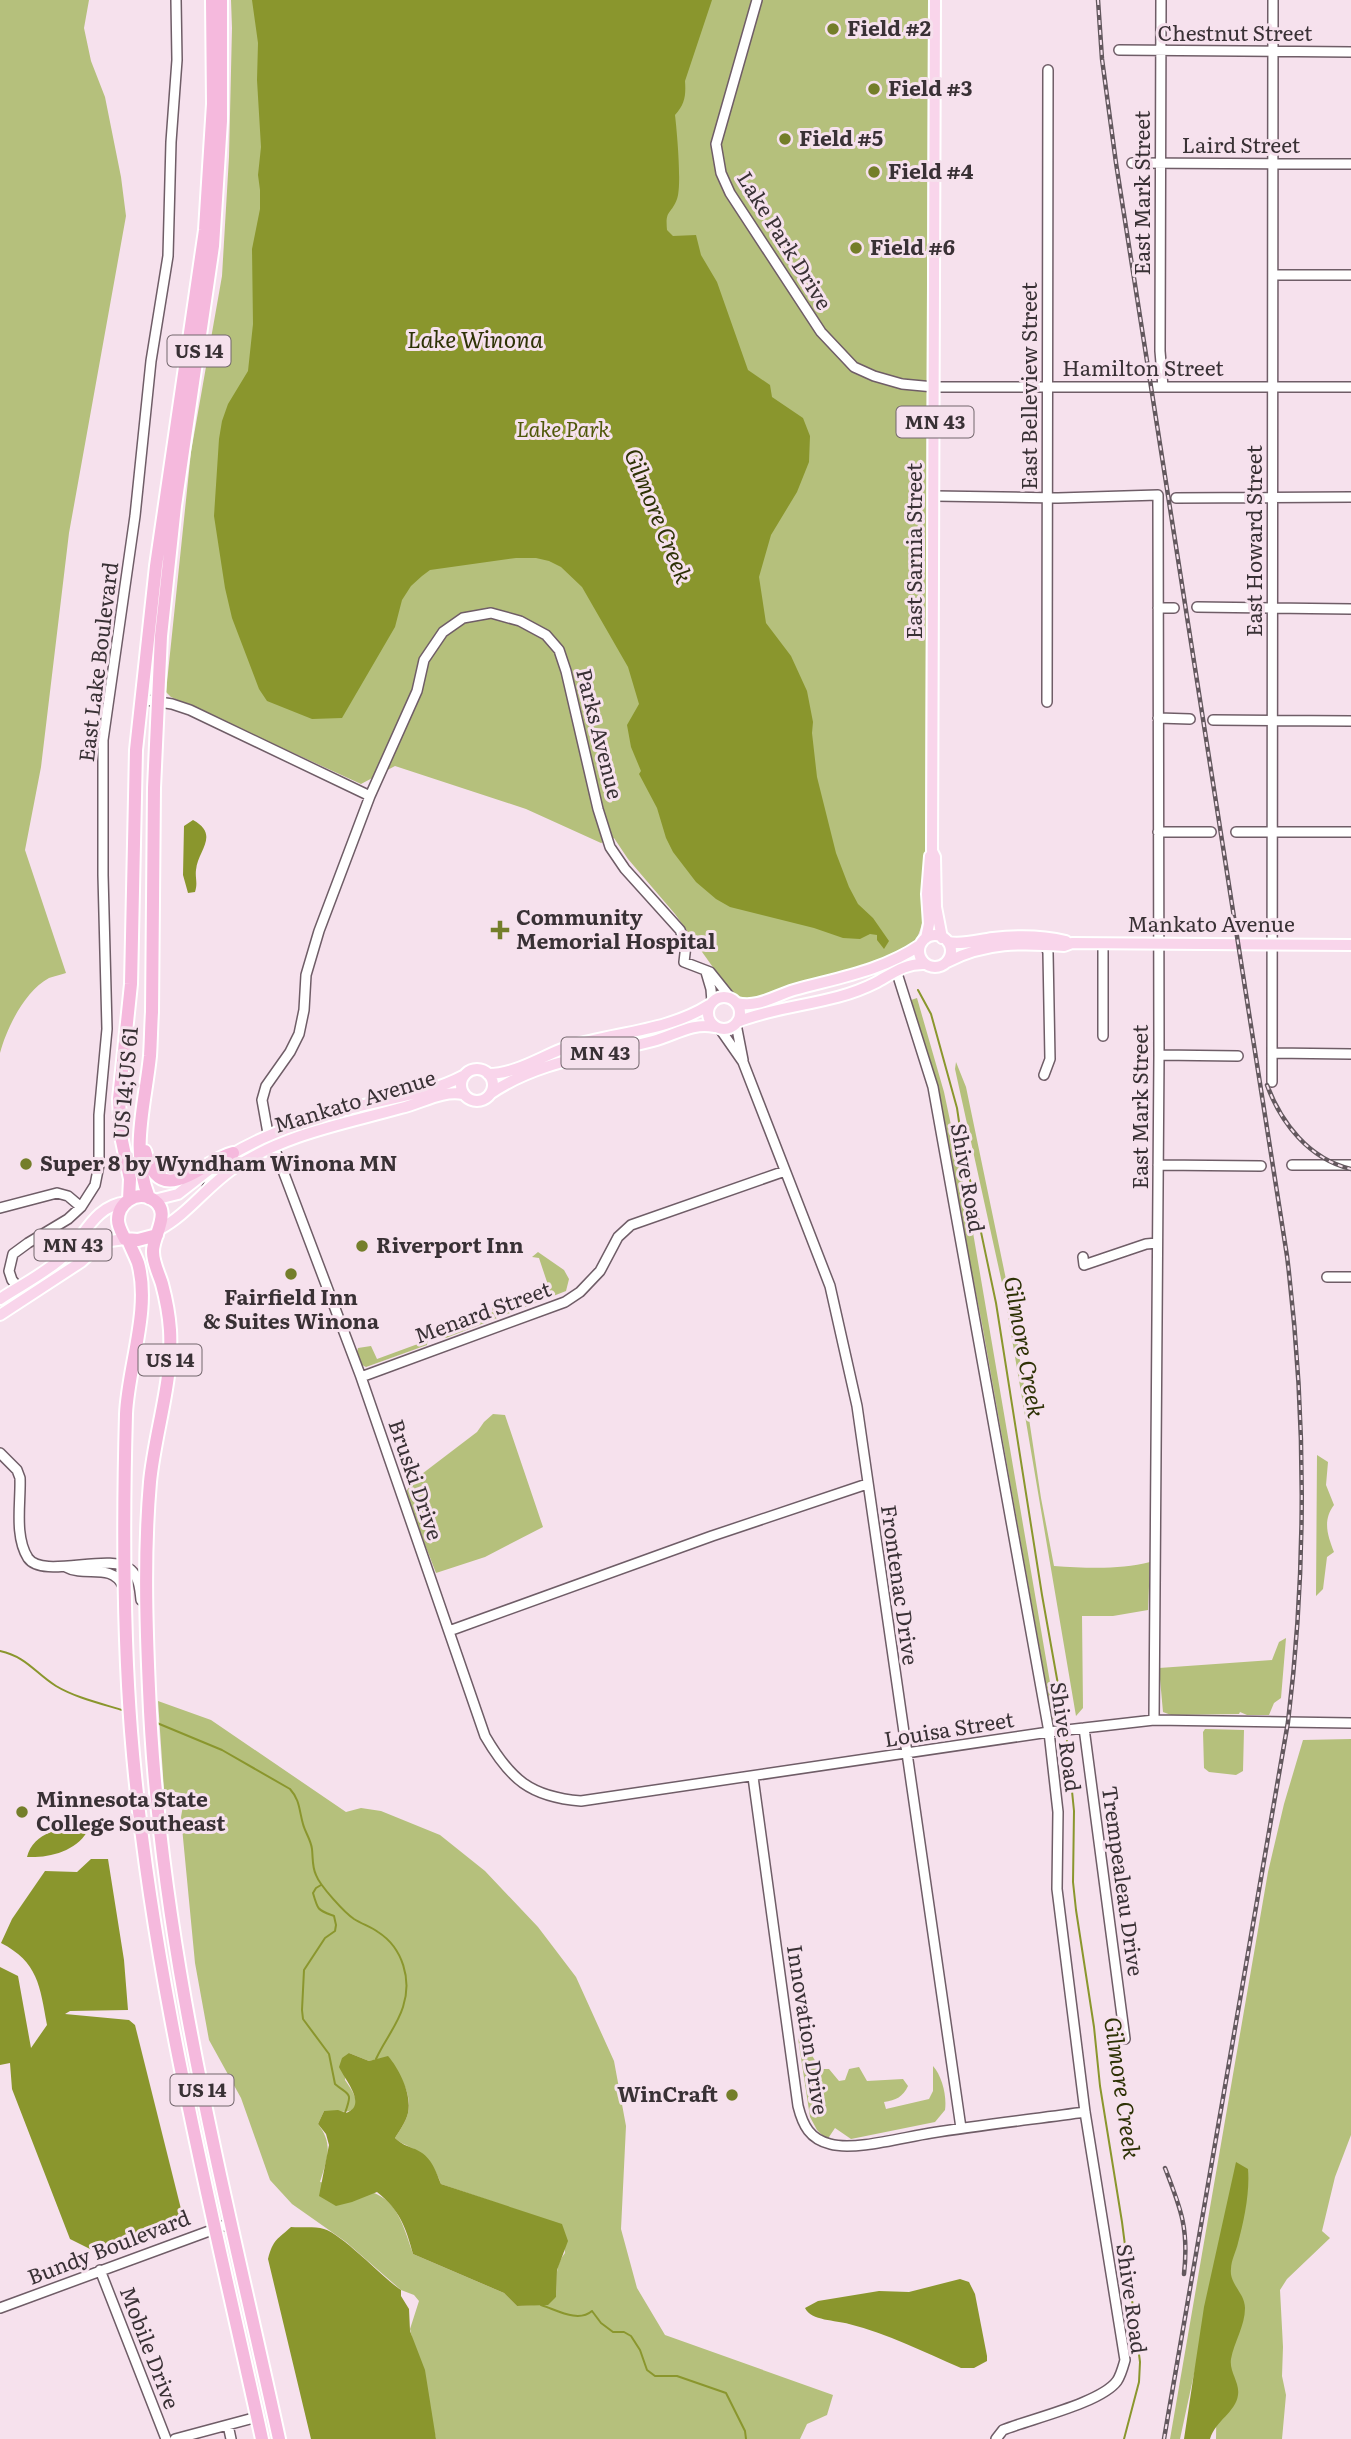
<svg xmlns="http://www.w3.org/2000/svg" width="1351" height="2439" font-family="Literata,serif">
<rect width="100%" height="100%" fill="#f6e1ed"/>
<path fill="#b5c07c" fill-rule="evenodd" d="M0,0h89l-5,28 7,33 14,36 16,80 5,39 -57,317 -28,234 -16,83 41,123c-5,2 -12,3 -17,5 -24,13 -42,49 -49,75z
M231,0h697l-3,872c-1,21 2,51 -10,69 -15,22 -135,50 -166,59l-17,-6 -57,-80 -47,-55 -14,-21 -13,5 -75,-34 -131,-43 -34,18 -190,-87 -5,-5 25,-240 31,-176 7,-119 3,-129z
M917,998l27,94 26,123 82,479 6,27 -6,-3 -70,-394 -46,-235 -25,-89z
M956,1062l10,25 47,226 28,185 13,68c31,2 66,4 96,-4l-2,48 -35,6h-31l1,92 -7,8 -72,-424 -49,-223z
M538,1252l26,18 5,9 -3,12 -120,47 -9,-3 -2,-8 3,1 3,5 52,-21 -1,-6h4l2,5 43,-17 -1,-5 8,-4 -9,-27 -7,-1z
M428,1335l-1,10 -61,22 -6,-3 -3,-12 1,-4 13,-2 6,13 49,-18 -1,-5z
M493,1414l12,1 38,112 -58,30 -49,16 -31,-80 9,-13 63,-48 7,-10z
M1317,1455l11,7 -2,23 8,20c-12,16 -6,31 0,47l-7,5 -4,32 -7,7z
M1286,1638l-5,60 -7,5 -5,12h-22l-7,-3 -1,2 -68,1 -8,-3 -4,-44 113,-8 7,-18z
M158,1701l53,19 135,92 15,-4 20,3 59,24 45,36 53,56 38,50 38,84 12,65 -5,103 16,59 28,47 168,60 -6,20 -20,9 -7,15h-364l-26,-110 9,-28 -5,-6 -13,-5 -55,-48 -54,-38 -22,-24 -29,-82 -32,-58 -14,-77 -14,-146 3,-17 9,-5 -29,-5zM349,2053l20,8 19,-4c10,16 25,36 20,56 -2,9 -9,18 -13,25 6,6 12,7 19,11 14,9 22,21 27,35l121,41 3,28c-11,13 -8,28 -9,44l-22,8 -17,1 -13,-13 -91,-39c-20,-66 -30,-61 -93,-72 7,-23 14,-37 -2,-58l6,-13c31,3 43,0 21,-31z
M1205,1729l39,1 -1,41 -7,4 -27,-3 -5,-4 -1,-36z
M1351,1739v396l-16,42 -13,54 8,7 -43,41 -7,11 3,57 -1,29 4,19 -4,44h-66l3,-181 -39,181h-10l98,-567 16,-68 19,-64z
M798,2038l10,1 5,12 -3,1 10,17h9l10,12 6,-1 4,-11 10,-2 8,14 36,-2 5,7c-5,11 -12,14 -24,16l2,7 43,-10 4,-8v-25c9,10 14,30 12,44l-10,12 -84,17 -16,-11 -8,12 -10,-10 -7,-13z"/>
<path fill="#8a962d" d="M252,0h460l-27,81c1,14 0,23 -10,34 2,17 7,71 2,84 -6,16 -12,10 -10,31l6,6 23,-1 5,20 16,27 31,88 22,15 2,12 31,21 7,18 -1,26 -12,30 -26,43 -12,42 7,46 25,33 16,35 6,31 -1,11 5,44 19,76 13,34 9,17 15,14 16,23 -5,8 -7,-9v-5l-7,-1 -10,5 -17,-1 -29,-10 -84,-21 -14,-8 -20,-17 -23,-30 -7,-14 -9,-30 -18,-34 2,-3 -10,-24 -4,-22 12,-21 -11,-37 -46,-80 -21,-20 -12,-6 -13,-3h-20l-86,12 -8,6 -11,10 -9,14 -7,27 -53,91 -30,1 -45,-18 -8,-12 -27,-71 -7,-30 -11,-72 5,-77 3,-18 6,-17 20,-33 5,-47 -1,-75 8,-40v-19l-2,-15 3,-28 -4,-67 1,-37z
M193,820c27,15 5,30 3,50 -1,8 2,13 -1,22l-7,1 -5,-18 1,-49z
M85,1825l2,7c-12,20 -39,26 -60,25 7,-26 35,-29 58,-32z
M91,1859h17l16,101 4,50 -58,1 -5,3 64,6 6,5 46,184 -8,20 -57,18 -24,3 -22,-11 -58,-150 -2,-26 -10,2v-98l18,9 13,72 16,-23c-7,-39 -9,-63 -46,-82l11,-24 33,-48 32,1z
M349,2053l20,8 19,-5c12,14 24,39 20,57 -2,9 -9,18 -13,25 6,6 12,8 20,11 16,7 20,20 26,35l121,40 6,17 -11,29 -1,27 -8,8 -31,1 -13,-13 -91,-39c-7,-27 -14,-45 -36,-62l-25,10 -16,4 -17,-10 10,-51 -3,-11 -8,-10 6,-13 14,-1 8,3c22,-8 -1,-33 -7,-46l3,-9z
M1236,2162l12,7c2,23 -4,52 -10,74 -2,9 -7,17 -7,26 -2,15 14,24 14,39 0,18 -11,34 -14,51 -2,13 9,23 7,36 -2,17 -23,26 -28,44h-26l20,-132z
M291,2227c10,1 23,-1 33,2 18,5 58,48 77,61v6l8,13 1,22 15,39 11,69h-125l-43,-180c5,-20 10,-20 23,-32z
M960,2279l9,3 6,12 12,62v5l-13,7h-13c-37,-16 -73,-34 -112,-44 -13,-4 -38,-3 -44,-16l13,-7 61,-10 30,1z"/>
<g fill="none" stroke-linecap="round" stroke-linejoin="round">
<path stroke="#8a962d" stroke-width="2" d="M918,990l13,24 26,94 5,34 34,161 46,292 22,123
M0,1651c27,6 35,22 56,35 20,12 47,18 69,25
M157,1723l65,27 68,39c10,11 9,21 13,35 2,8 8,16 9,25 1,9 0,18 4,26 4,11 29,38 38,44 8,5 17,8 24,13 25,16 34,48 25,75 -6,19 -19,34 -27,52
M1067,1741l7,70 -1,71 3,28 18,117 6,59 22,136 18,140 -1,20 -15,57
M321,1885l-5,3 -3,5c5,18 5,17 21,23l2,9 -1,6 -10,7 -21,32 -2,40 1,9 26,35 6,30c14,12 18,7 10,29
M541,2305c16,5 37,18 51,6l9,12 12,9h11l7,4 9,14 7,20 8,6h22l49,17 19,38 1,8"/>
<defs>
<path id="minor" d="M757,0l-41,144 5,29 9,20 91,139 33,35 20,9 28,8 32,3h417
M1161,0l-1,351 3,36
M1119,50l232,2
M1132,163l219,1
M1273,275h78
M935,496l123,2 100,-3 1,560 -5,665
M1176,498l175,-1
M1197,607l154,2
M1158,608h16
M140,699l32,5 18,6 180,86
M1047,702l1,-632
M1158,718l32,1
M1213,720l138,1
M1158,832h53
M1236,832h115
M1103,944v92
M896,970l37,117 116,645 9,80 -1,77 28,223 40,248c-2,7 -4,15 -8,21 -16,22 -87,38 -114,49l-7,9
M706,972l5,17 1,13
M736,1024l7,36
M720,1029l23,33 87,224 27,120 104,722
M1272,1053l79,1
M1159,1055l79,1
M1044,1075l6,-16 -2,-106 -2,-8
M1272,1082l1,-1082
M298,1129l-17,8 -7,10 87,230 124,359c25,43 45,61 96,65l468,-69 105,-12 197,3
M1158,1165l103,1
M1292,1165h59
M207,1188c11,-28 46,-27 62,-49l-7,-39 4,-14 24,-34 9,-18 5,-24 2,-35 13,-44 51,-135 47,-105 7,-31 19,-28 20,-14 28,-5 29,8 26,14 13,15 7,21 32,138 12,38 15,22 55,61 6,15 -2,17 26,10 20,25
M0,1208l57,-15 11,3 13,11
M1083,1257l1,8 62,-21 11,-1
M1327,1277h24
M18,1287l-6,-7 -3,-9 4,-17 15,-11 40,-24 13,-12 14,-22 4,-20v-50l8,-86 -4,-154v-135l32,-224 16,-155 17,-105 3,-114 6,-82 -1,-60
M361,1377l204,-75 15,-10 20,-21 18,-34 13,-12 154,-54
M0,1453l17,17 3,8c1,24 -6,58 8,80 15,22 84,-7 103,12 8,7 9,20 10,30
M66,1567c19,11 45,-5 57,19
M449,1631l263,-95 155,-52
M1084,1728l41,311
M753,1777l45,329c5,20 12,33 32,38 25,7 74,-7 101,-11 51,-8 103,-14 154,-21
M100,2270l66,169
M0,2308l231,-85
M228,2425l3,14
M175,2439l82,-22"/>
<path id="major" d="M935,0l-3,851 3,6 1,50 6,31
M919 951a16 16 0 1 1 32 0a16 16 0 1 1-32 0Z
M926,938l3,-14 -2,-30 3,-38
M948,942c15,3 29,-2 45,-4 25,-3 48,-3 73,3
M947,962c39,-20 74,-19 117,-16l8,-3 279,2
M708 1013a16 16 0 1 1 32 0a16 16 0 1 1-32 0Z
M737,1003c21,5 37,-7 57,-13 43,-12 88,-19 126,-45
M737,1022c45,-18 95,-17 138,-39 17,-9 30,-20 50,-19
M461 1085a16 16 0 1 1 32 0a16 16 0 1 1-32 0Z
M488,1074c29,0 55,-19 82,-28 46,-14 98,-15 139,-41
M490,1094c49,-34 106,-38 163,-53 20,-5 40,-19 61,-14
M229,1156c39,-24 86,-39 131,-50 35,-9 71,-13 103,-30
M154,1200l24,-6 32,-25
M160,1229c28,-15 47,-43 74,-61 51,-34 110,-44 167,-60 21,-5 41,-18 62,-14
M0,1299c21,-14 46,-26 65,-44 20,-19 29,-49 61,-53
M0,1315l81,-53 22,-20 22,-3"/>
<path id="highway" d="M145,1151c15,61 56,10 88,2
M149,1198c-19,-48 -4,-93 1,-142 1,-15 1,-29 2,-44l2,-224 7,-152 14,-130 38,-260 8,-125v-121
M129,1200l1,-21 -9,-43 -2,-37 12,-115 5,-234 20,-184 49,-336 8,-126 -1,-104
M157,1235l-19,5 -13,-1c-3,-6 -7,-12 -7,-19 0,-16 17,-29 32,-22 25,12 2,37 3,54 0,11 6,22 9,32 4,15 7,31 8,46 3,52 -15,101 -20,152 -6,69 -4,139 -1,207 10,257 76,501 130,750
M128,1240c3,8 7,15 10,23 13,46 -10,104 -12,151 -3,106 -3,213 5,317 19,240 80,474 131,708"/>
</defs>
<use href="#minor" stroke="#6f5d67" stroke-width="12"/>
<use href="#major" stroke="#fff" stroke-width="14"/>
<use href="#highway" stroke="#fff" stroke-width="16"/>
<use href="#minor" stroke="#fff" stroke-width="9"/>
<use href="#major" stroke="#f9d5eb" stroke-width="10"/>
<use href="#highway" stroke="#f5b9dd" stroke-width="12"/>
<defs>
<path id="rail" d="M1098,0l4,59 14,104 171,1093c19,155 20,310 1,466l-124,717
M1267,1085c14,38 42,74 84,84
M1165,2168c16,41 24,61 19,106"/>
</defs>
<use href="#rail" stroke="#63585e" stroke-width="4.5"/>
<use href="#rail" stroke="#f6e1ed" stroke-width="2" stroke-dasharray="5" stroke-linecap="butt"/>
</g>
<g fill="#747e2a" stroke="#f6e1ed" stroke-width="2.5">
<circle cx="833" cy="29" r="7"/>
<circle cx="874" cy="89" r="7"/>
<circle cx="785" cy="139" r="7"/>
<circle cx="874" cy="172" r="7"/>
<circle cx="856" cy="248" r="7"/>
<path d="M496.5 919.5h7v7h7v7h-7v7h-7v-7h-7v-7h7z"/>
<circle cx="26" cy="1164" r="7"/>
<circle cx="362" cy="1246" r="7"/>
<circle cx="291" cy="1274" r="7"/>
<circle cx="22" cy="1812" r="7"/>
<circle cx="732" cy="2095" r="7"/>
</g>
<g text-anchor="middle" stroke-width="6" stroke-linejoin="round" paint-order="stroke">
<g fill="#f6e1ed" stroke="#72666c" stroke-width="2">
<rect x="167.5" y="335.5" width="63" height="31" rx="5"/>
<rect x="896.5" y="406.5" width="77" height="31" rx="5"/>
<rect x="561.5" y="1037.5" width="77" height="31" rx="5"/>
<rect x="34.5" y="1229.5" width="77" height="31" rx="5"/>
<rect x="138.5" y="1344.5" width="63" height="31" rx="5"/>
<rect x="170.5" y="2074.5" width="63" height="31" rx="5"/>
</g>
<g font-size="19" font-weight="bold" fill="#393135">
<text x="199" y="358">US 14</text>
<text x="935" y="429">MN 43</text>
<text x="600" y="1060">MN 43</text>
<text x="73" y="1252">MN 43</text>
<text x="170" y="1367">US 14</text>
<text x="202" y="2097">US 14</text>
</g>
<g font-size="21" font-weight="bold" fill="#393135" stroke="#f6e1ed" text-anchor="start">
<text x="847" y="36">Field #2</text>
<text x="888" y="96">Field #3</text>
<text x="799" y="146">Field #5</text>
<text x="888" y="179">Field #4</text>
<text x="870" y="255">Field #6</text>
<text x="516" y="925">Community<tspan x="516" dy="24">Memorial Hospital</tspan></text>
<text x="40" y="1171">Super 8 by Wyndham Winona MN</text>
<text x="376" y="1253">Riverport Inn</text>
<text x="291" y="1305" text-anchor="middle">Fairfield Inn<tspan x="291" dy="24">&amp; Suites Winona</tspan></text>
<text x="36" y="1807">Minnesota State<tspan x="36" dy="24">College Southeast</tspan></text>
<text x="718" y="2102" text-anchor="end">WinCraft</text>
</g>
<g font-size="21" fill="#393135" stroke="#f6e1ed">
<text x="1235" y="41">Chestnut Street</text>
<text x="1241" y="153">Laird Street</text>
<text transform="translate(1143 193) rotate(-90)" y="7">East Mark Street</text>
<text transform="translate(784 241) rotate(58)" y="7">Lake Park Drive</text>
<text x="1143" y="376">Hamilton Street</text>
<text transform="translate(1030 386) rotate(-90)" y="7">East Belleview Street</text>
<text transform="translate(1255 541) rotate(-90)" y="7">East Howard Street</text>
<text transform="translate(915 551) rotate(-90)" y="7">East Sarnia Street</text>
<text transform="translate(99 662) rotate(-83)" y="7">East Lake Boulevard</text>
<text transform="translate(599 734) rotate(76)" y="7">Parks Avenue</text>
<text x="1211" y="932">Mankato Avenue</text>
<text transform="translate(126 1083) rotate(-85)" y="7">US 14;US 61</text>
<text transform="translate(355 1102) rotate(-17)" y="7">Mankato Avenue</text>
<text transform="translate(1141 1107) rotate(-90)" y="7">East Mark Street</text>
<text transform="translate(967 1178) rotate(80)" y="7">Shive Road</text>
<text transform="translate(483 1313) rotate(-20)" y="7">Menard Street</text>
<text transform="translate(415 1480) rotate(71)" y="7">Bruski Drive</text>
<text transform="translate(899 1585) rotate(82)" y="7">Frontenac Drive</text>
<text transform="translate(949 1730) rotate(-9)" y="7">Louisa Street</text>
<text transform="translate(1065 1737) rotate(82)" y="7">Shive Road</text>
<text transform="translate(1122 1881) rotate(82)" y="7">Trempealeau Drive</text>
<text transform="translate(807 2030) rotate(81)" y="7">Innovation Drive</text>
<text transform="translate(109 2248) rotate(-21)" y="7">Bundy Boulevard</text>
<text transform="translate(1131 2299) rotate(82)" y="7">Shive Road</text>
<text transform="translate(149 2348) rotate(69)" y="7">Mobile Drive</text>
</g>
<g font-size="21" font-style="italic" fill="#4f5709" stroke="#f6e1ed">
<text x="563" y="437">Lake Park</text>
</g>
<g font-size="23" font-style="italic" fill="#2e3206" stroke="#f6e1ed">
<text x="475" y="348">Lake Winona</text>
<text transform="translate(658 516) rotate(68)" y="8">Gilmore Creek</text>
<text transform="translate(1024 1347) rotate(80)" y="8">Gilmore Creek</text>
<text transform="translate(1122 2088) rotate(82)" y="8">Gilmore Creek</text>
</g>
</g>
</svg>
